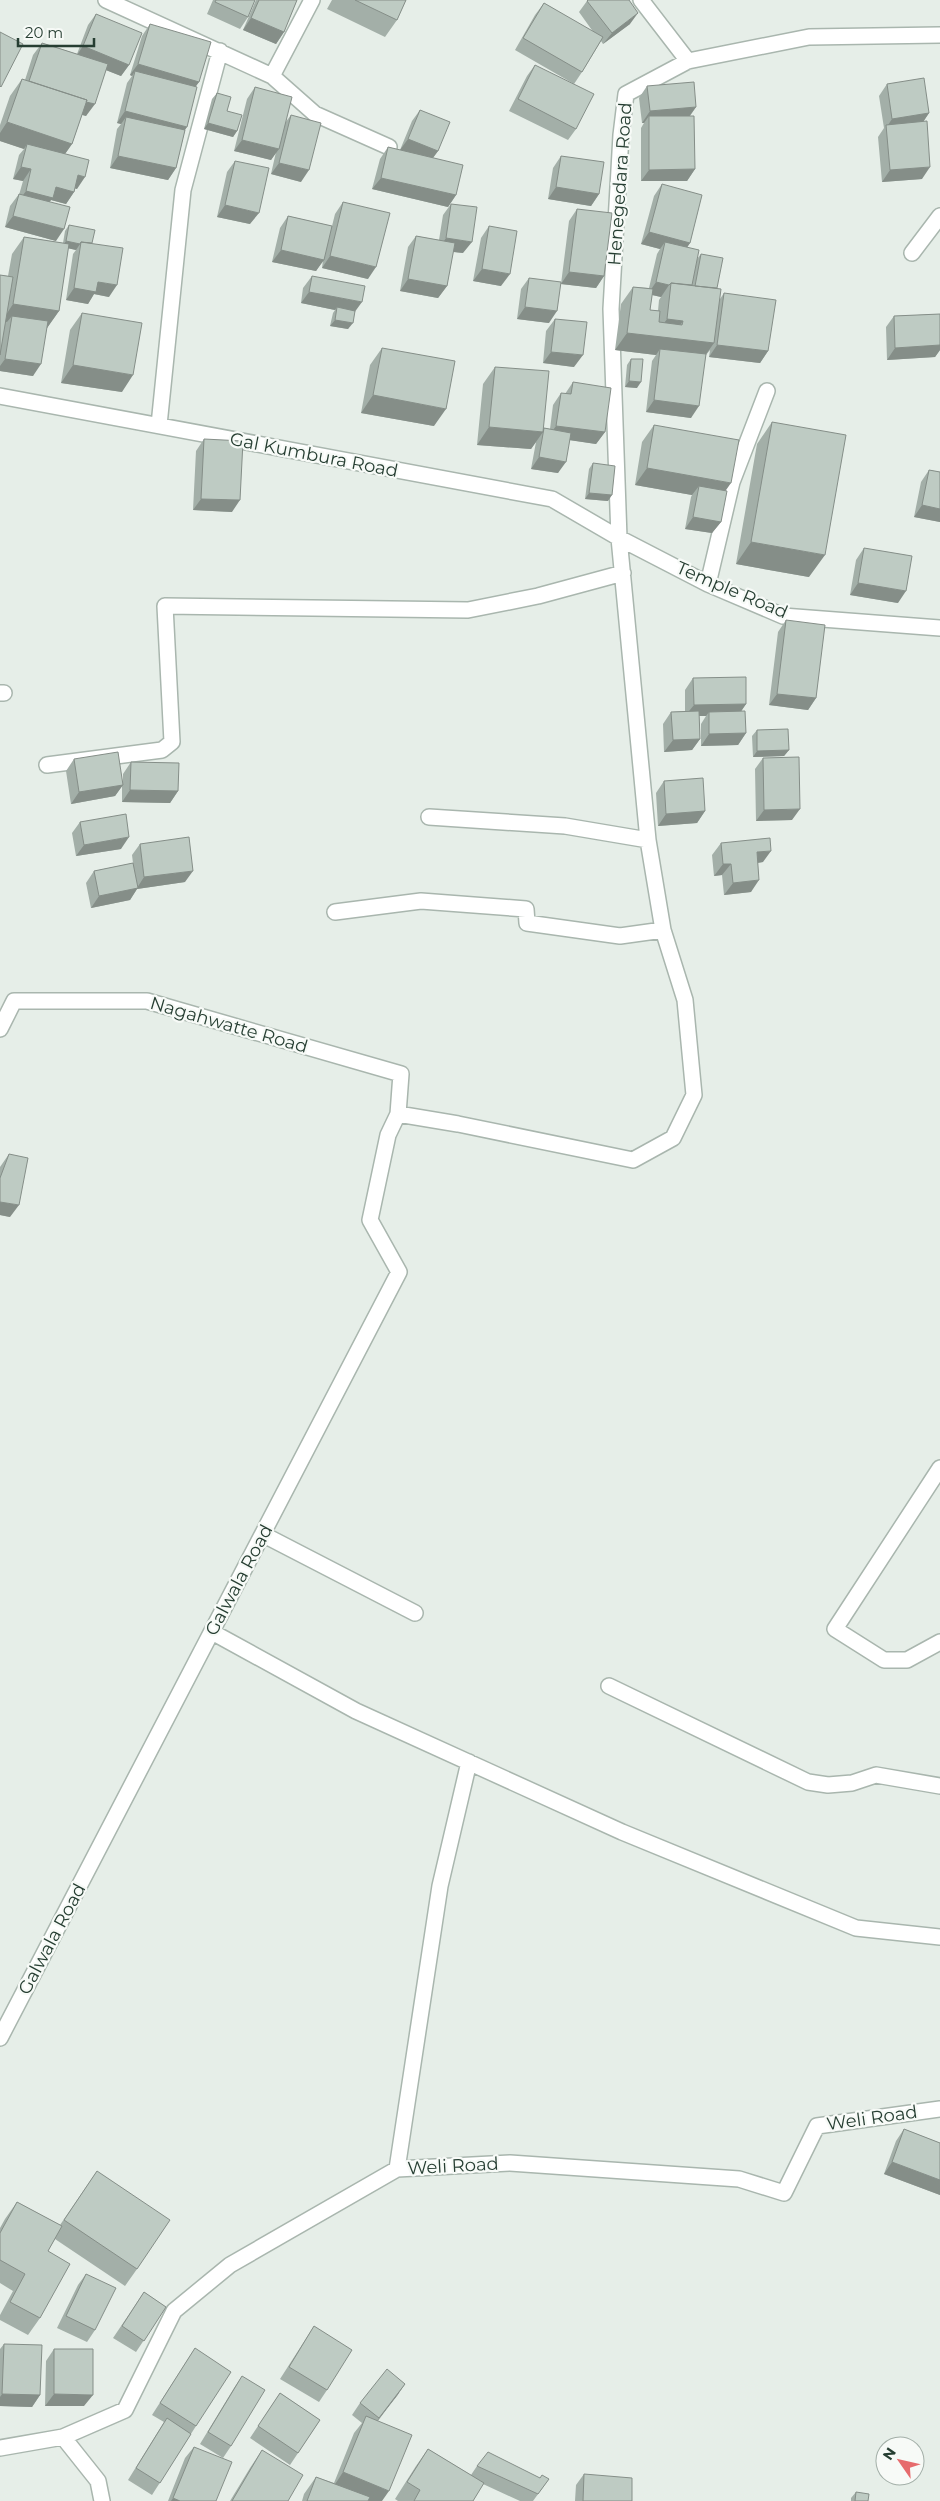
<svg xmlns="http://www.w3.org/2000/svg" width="940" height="2501" font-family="Montserrat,sans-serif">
<rect width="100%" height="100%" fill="#e6eee8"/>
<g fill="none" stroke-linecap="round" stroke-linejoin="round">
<defs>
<path id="minor" d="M106,0l166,76 43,38 74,33
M641,0l47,61
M272,76l40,-76
M912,253l28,-37
M0,396l552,103 67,39 89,46 75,32 157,12
M159,425l24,-235 37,-139
M708,584l24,-102 35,-91
M0,693h4
M47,765l115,-15 10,-8 -7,-136 303,4 70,-14 85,-23
M429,817l136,9 83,14
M335,912l86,-11 105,8 1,14 93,13 43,-6
M0,1029l14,-28h133l254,73 -3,40 -10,21 -18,85 29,52 -399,766
M398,1114l60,10 175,36 40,-22 21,-43 -9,-95 -22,-70 -15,-90 -29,-302 -8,-229 10,-174 5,-41 62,-33 121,-24 131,-2
M940,1468l-105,161 49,31h23l33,-18
M264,1535l151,78
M212,1632l144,79 266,121 234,96 84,9
M609,1686l199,96 20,3 24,-2 24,-8 64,11
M397,2169l43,-283 29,-124
M63,2437l35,44 4,20
M0,2448l63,-11 62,-27 49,-99 56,-46 167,-96 113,-6 229,16 45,14 33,-67 123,-17"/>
</defs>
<use href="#minor" stroke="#a9b6ae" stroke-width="18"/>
<use href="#minor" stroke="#fff" stroke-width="15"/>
</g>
<path fill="#a3afa8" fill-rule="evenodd" d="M213,0h42l-7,17 -8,12 -33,-15z
M256,0h41l-13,32 -8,12 -33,-14z
M332,0h74l-9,20 -12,17 -58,-28z
M587,1l43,23 -27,20 -2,-3 -19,31 -8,12 -59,-34 20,-35 9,-12 50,30 -15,-21z
M96,14l33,51 -8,11 -15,-6 -20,46 -4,-1 -10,29 -7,10 12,35 -2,-1 -1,4 -8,12 -15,-4 -2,2 7,39 -51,-14 5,-21 9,-12v1l4,-14 -10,-2 6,-24 5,-6 -24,-8v-16l10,-29 12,-17 3,1 8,-25 9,-12 35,11 11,-29z
M150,24l49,58 -4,5 -19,81 -8,12 -58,-12 7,-39 4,-5 -4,-1 10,-40 5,-7 -2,-1 12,-39z
M535,65l41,64 -8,11 -59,-29 18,-35z
M887,84l42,29 -6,9 -1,57 -40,3 -4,-45 6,-9 -5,-32z
M647,86l49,21 -6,9 5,53 -8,12h-46v-53l3,-5h-2l-3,-25z
M255,87l30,36 6,-8 10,67 -30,-8 5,-22 -5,8 -37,-9 13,-52z
M217,93l20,38 -4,6 -29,-8 8,-30z
M420,110l18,41 -5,7 23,37 -8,12 -76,-18 8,-30 8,-12 12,3 12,-29z
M561,156l38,38 -8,12 -43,-7 5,-31z
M235,161l15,63 -33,-7 10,-45z
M662,184l28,59 -3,4 10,12 4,-5 16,34 3,11 4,-6 44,58 -8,12 -51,-6 1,-7 -4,5 -15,63 -45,-6 6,-51 4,-6 -41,-5 6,-46 12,-17 16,1 8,-34 3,-5 -19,-5 13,-48zM652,295l9,2 -2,3 -1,11 -8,-1z
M343,202l25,77 -46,-11 1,-8 -7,11 -44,-9 8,-34 8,-12 44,10 3,-12z
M451,204l12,49 -10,-1 -6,34 -9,12 -38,-7 8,-44 8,-11 23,4 4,-25z
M577,209l27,67 -8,12 -35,-4 8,-63z
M69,225l23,18 17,54 -15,-3 -6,10 -22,-4 7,-46 3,-4 -8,-2 -9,63 -12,17 -14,48 -33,-5v-96l8,1 4,-22 12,-17 39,6 2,-12z
M489,226l12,60 -28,-5 8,-43z
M312,276l42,36 -6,17 -18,-3 3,-13 2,-3 -34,-7 2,-15z
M529,278l20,45 -32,-4 4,-30z
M82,313l40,79 -61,-9 9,-53z
M940,314v36l-5,7 -48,3 -1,-33 8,-11z
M555,319l19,48 -31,-4 3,-32z
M382,348l52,78 -73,-13 9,-48z
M631,359l6,29 -12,-1 2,-22z
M495,367l48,63 1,-2 6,1 3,-24 8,-12 4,1 8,-12 32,50 -9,12 -26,-4 -12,33 -27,-4 5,-27 -5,7 -54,-4 6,-61z
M772,422l37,155 -73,-13 21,-120z
M654,425l72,66 -5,31 -9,11 -27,-4 6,-32 1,-2 -57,-10 7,-43z
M204,439l28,73 -39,-2 3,-59z
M593,463l15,38 -23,-2 4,-30z
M929,470l11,2v50l-26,-5 7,-35z
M864,548l34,55 -48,-8 6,-35z
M786,620l30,78 -8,12 -39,-5 9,-73z
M693,678l53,26 -5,7 5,22 -8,12 -37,1v-22l5,-8h-7l1,23 -8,11 -28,2 -1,-28 8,-12 14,-1v-21z
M757,730l32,20 -5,6 -31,1 -1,-21z
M763,758l29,62 -36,1 -1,-52z
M74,759l49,22v-7l8,-12 47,29 -8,12 -48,-1v-16l-7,10 -44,8 -5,-33z
M664,781l41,30 -8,12 -39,3 -2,-33z
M80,822l41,27 -45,7 -4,-23z
M721,843l42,19 -5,1 -7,29 -27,3 -2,-20 -8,1 -2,-21z
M140,844l45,38 -48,7 -7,11 -39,8 -5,-25 8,-12 39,-8 -1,-8z
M9,1154l1,63 -10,-2v-48z
M904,2129l36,14v52l-56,-21 12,-33z
M97,2171l40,98 -12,17 -70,-47 -7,12 -8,67 -12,17 -28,-15v-5l13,-24 -13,-8v-55l5,-9 12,-17 43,23z
M86,2274l9,56 -8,12 -30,-14 21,-43z
M144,2292l22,15 -30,45 -23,-14z
M314,2326l13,64 -8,12 -39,-23z
M4,2344l36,51 -8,12 -32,-1v-57z
M195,2348l1,78 -44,69 -24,-15 36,-58 -12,-7z
M54,2349l30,57h-39l1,-45z
M242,2376l-11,70 -8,12 -23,-14 34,-56z
M405,2384l-27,37 4,80h-80l2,-7 12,-17 18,6 20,-50 8,-10 -10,-8 8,-12z
M280,2393l40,27 -30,45 -40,-27z
M194,2447l22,54h-48l17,-43z
M428,2449l43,26 6,-9 63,12 9,1 -16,22h-13l-37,-17 -10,17h-75l-3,-2 21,-33z
M262,2450l26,51h-58l20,-33z
M584,2474l48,27h-57l1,-16z
M856,2492l12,9h-17v-3z"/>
<path fill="#858e88" d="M638,13l-8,11 -27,20 9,-11z
M251,18l33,14 -8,12 -33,-14z
M83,46l46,19 -8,11 -46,-18z
M138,64l61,18 -8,11 -56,-22 -3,5 -2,-1z
M29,83l66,21 -9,12 -66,-21z
M696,107l-8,11 -39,-2 -5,7h-2l8,-12z
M125,111l62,16 -8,12 -53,-22 -5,7 -4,-1z
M929,113l-8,12 -35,3 6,-9z
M7,122l65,22 -12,17 -33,-17 -3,5 -24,-8v-8z
M208,123l29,8 -4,6 -29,-8z
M408,139l30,12 -9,12 -29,-13z
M242,140l37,9 -8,11 -37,-9z
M118,156l58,12 -8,12 -58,-12z
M279,163l30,7 -8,12 -30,-8z
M21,167l10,2 -8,12 -10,-2z
M930,167l-8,12 -40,3 8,-12z
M695,169l-8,12h-46l8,-11z
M78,175l7,2 -8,12 -7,-2z
M381,178l75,17 -8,12 -76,-18z
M56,187l18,5 -8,12 -15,-4 -6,9 -27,-7 8,-11z
M556,187l43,7 -8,12 -43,-7z
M225,205l34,8 -9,11 -33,-7z
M13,216l51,13 -8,12 -51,-14z
M649,232l41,11 -8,12 -17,-13 -5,7 -19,-5z
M446,238l26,4 -9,11 -25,-3z
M66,241l14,3 -4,6 -14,-3z
M281,250l43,10 -8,11 -44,-9z
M330,256l46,11 -8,12 -46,-11z
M482,269l28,5 -9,12 -28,-5z
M569,272l35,4 -8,12 -35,-4z
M408,279l39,7 -9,12 -38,-7z
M98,282l19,3 -8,12 -15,-3 -6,10 -22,-4 8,-12z
M656,282l13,3 -8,12 -13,-3z
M309,292l53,10 -8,11 -17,-6 -2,3 -34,-7z
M13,304l46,7 -12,17 -36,-5 1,-7 -5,6 -5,-1z
M525,307l32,4 -8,12 -32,-4z
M667,319l16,2 -12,17 43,5 -12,17 -42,-11 -4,6 -41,-5 12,-17 28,3z
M335,320l18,3 -5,6 -18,-3z
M717,345l51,6 -8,12 -51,-6z
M940,345v5l-5,7 -48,3 8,-12z
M551,352l32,3 -9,12 -31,-4z
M5,359l36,5 -8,12 -33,-5v-5z
M73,365l60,10 -11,17 -61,-9z
M629,381l12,1 -4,6 -12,-1z
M373,395l73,14 -12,17 -73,-13z
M654,400l45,6 -8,12 -45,-6z
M556,426l49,6 -9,12 -48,-7z
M489,427l54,5 -12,17 -54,-4z
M539,457l27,5 -8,11 -27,-4z
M647,468l84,15 -12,17 -20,-14 -7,9 -57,-10z
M589,493l23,2 -4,6 -23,-2z
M201,499l39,1 -8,12 -39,-2z
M922,505l18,4v13l-26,-5z
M693,517l28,5 -9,11 -27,-4z
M751,542l74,13 -16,22 -73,-13z
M858,583l48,8 -8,12 -48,-8z
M777,694l39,4 -8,12 -39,-5z
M746,704l-8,12 -29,-4 -3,4h-21l9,-11z
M746,733l-8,12 -37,1 8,-12z
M700,739l-8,11 -28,2 9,-12z
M789,750l-5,6 -31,1 4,-6z
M123,785l-8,11 -44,8 8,-12z
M130,790l48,1 -8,12 -48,-1z
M800,809l-8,11 -36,1 8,-11z
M705,811l-8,12 -39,3 8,-12z
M129,837l-8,12 -45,7 8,-11z
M771,851l-8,11 -14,2 8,-12z
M723,864h8l-9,11 -8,1z
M193,871l-8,11 -48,7 -7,11 -39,8 8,-12 38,-8 7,-11z
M759,880l-8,12 -27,3 9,-12z
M0,1202l19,3 -9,12 -10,-2z
M892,2162l48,18v15l-56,-21z
M405,2384l-8,12 -27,34 9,-12z
M2,2394l38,1 -8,12 -32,-1v-9z
M54,2394l39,1 -9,11h-39z
M343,2472l46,19 -7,10h-21l-29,-12z
M173,2498l7,3h-9z"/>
<path fill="#becbc3" stroke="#858e88" d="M216,0h39l-7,17 -33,-15z
M259,0h38l-13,32 -33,-14z
M355,0h51l-9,20z
M588,0h41l9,13 -26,20 -25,-32z
M544,3l59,34 -21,35 -59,-34z
M96,14l46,19 -13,32 -46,-19z
M150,24l61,18 -12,40 -61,-18z
M0,32l23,12 -22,43 -1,-1z
M42,43l66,21 -13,40 -9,-2 1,-2 -58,-19z
M535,65l59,29 -18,35 -58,-30z
M135,71l62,16 -10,40 -62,-16z
M924,78l5,35 -37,6 -5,-35z
M22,79l65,21 -15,44 -65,-22z
M694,82l2,25 -46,4 -3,-25z
M255,87l37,10 -13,52 -37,-9z
M217,93l14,4 -4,14 15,4 -5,16 -29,-8z
M420,110l30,12 -12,29 -30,-12z
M291,115l30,8 -12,47 -30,-7z
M649,116h45l1,53 -46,1z
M126,117l59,13 -9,38 -58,-12z
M927,121l3,46 -40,3 -4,-45z
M27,144l62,16 -4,17 -7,-2 -4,17 -18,-5 -3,11 -27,-7 5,-22 -10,-2z
M388,147l75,18 -7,30 -75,-17z
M561,156l43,6 -5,32 -43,-7z
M235,161l34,7 -10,45 -34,-8z
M662,184l40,11 -12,48 -41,-11z
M19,194l51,13 -6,22 -51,-13z
M343,202l47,11 -14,54 -46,-11z
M451,204l26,3 -5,35 -26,-4z
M577,209l35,4 -8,63 -35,-4z
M288,216l44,10 -8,34 -43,-10z
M69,225l26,5 -3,13 -11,-1 -1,2 -14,-3z
M489,226l28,5 -7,43 -28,-5z
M416,236l39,7 -8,43 -39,-7z
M24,237l45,7 -10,67 -46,-7z
M81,242l42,6 -6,37 -19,-3 -2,10 -22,-4z
M665,242l34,8 -7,35 -21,-2 -2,2 -13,-3z
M701,254l22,4 -6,30 -22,-2z
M0,275l13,2 -13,78z
M312,276l53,10 -3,16 -53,-10z
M529,278l32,4 -4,29 -32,-4z
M671,283l50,6 -7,54 -87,-10 6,-46 20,2 -3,21 10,1 -1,11 23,3 1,-4 -16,-2z
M724,293l52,7 -8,51 -51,-6z
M337,307l18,4 -2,12 -18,-3z
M82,313l60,10 -9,52 -60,-10z
M940,314v31l-45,3 -1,-32z
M12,316l36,5 -7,43 -36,-5z
M555,319l32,3 -4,33 -32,-3z
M382,348l73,13 -9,48 -73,-14z
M660,349l46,5 -7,52 -45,-6z
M631,359h12l-2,23 -12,-1z
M495,367l54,4 -6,61 -54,-5z
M573,382l38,6 -6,44 -49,-6 5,-33 10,1z
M772,422l74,13 -21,120 -74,-13z
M654,425l85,15 -8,43 -84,-15z
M544,428l27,5 -5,29 -27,-5z
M204,439l39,2 -3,59 -39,-1z
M593,463l22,3 -3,29 -23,-2z
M929,470l11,2v37l-18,-4z
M699,486l28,5 -6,31 -28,-5z
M864,548l48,8 -6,35 -48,-8z
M786,620l39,5 -9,73 -39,-4z
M746,677v27l-52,1 -1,-27z
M699,711l1,28 -27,1 -2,-28z
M745,711l1,22 -37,1v-22z
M788,729l1,21 -32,1v-21z
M118,752l5,33 -44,7 -5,-33z
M799,757l1,52 -36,1 -1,-52z
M131,762l48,1 -1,28 -48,-1z
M703,778l2,33 -39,3 -2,-33z
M126,814l3,23 -45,8 -4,-23z
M189,837l4,34 -49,6 -4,-33z
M770,838l1,13 -14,1 2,28 -26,3 -2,-19h-8l-2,-21z
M133,863l5,25 -39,8 -5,-25z
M9,1154l19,4 -9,47 -19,-3v-24z
M904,2129l36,14v37l-48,-18z
M97,2171l73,49 -33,49 -73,-49z
M17,2202l45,24 -14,25 22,13 -30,54 -30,-16 15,-28 -25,-14v-27z
M86,2274l30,14 -21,42 -29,-14z
M144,2292l22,15 -22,34 -22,-15z
M314,2326l38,24 -25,40 -38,-23z
M4,2344l38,1 -2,50 -38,-1z
M195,2348l36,24 -35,54 -36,-23z
M54,2349h39v46l-39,-1z
M387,2369l18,15 -26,34 -19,-15z
M242,2376l23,14 -34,56 -23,-14z
M280,2393l40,27 -22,33 -40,-27z
M366,2416l46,19 -23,56 -46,-19z
M167,2418l24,16 -31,49 -24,-15z
M194,2447l38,15 -16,39h-36l-7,-3z
M428,2449l56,34 -11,18h-59l6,-11 -13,-8z
M262,2450l41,25 -15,26h-56z
M488,2452l52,26 2,-3 7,4 -11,15 -61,-28z
M584,2474l48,4v23h-49z
M316,2477l54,20 -2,4h-61z
M856,2492l13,2 -1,7h-13z"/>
<g text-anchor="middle" stroke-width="4.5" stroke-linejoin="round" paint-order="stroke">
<g font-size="18" fill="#263e32" stroke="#f7faf7">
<text transform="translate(620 184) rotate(-86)" y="6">Henegedara Road</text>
<text transform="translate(314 455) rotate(11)" y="6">Gal Kumbura Road</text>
<text transform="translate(732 590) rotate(23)" y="6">Temple Road</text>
<text transform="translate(229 1025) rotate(16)" y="6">Nagahwatte Road</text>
<text transform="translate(239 1580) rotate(-62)" y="6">Galwala Road</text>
<text transform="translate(52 1939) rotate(-62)" y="6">Galwala Road</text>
<text transform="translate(872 2118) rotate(-8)" y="6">Weli Road</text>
<text transform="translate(453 2166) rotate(-3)" y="6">Weli Road</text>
</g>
</g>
<g transform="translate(900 2461) rotate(304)"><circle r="24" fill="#f7faf7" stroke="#a3afa8"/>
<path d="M0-4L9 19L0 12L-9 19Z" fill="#e66b6d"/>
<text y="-8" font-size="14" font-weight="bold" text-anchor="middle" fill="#263e32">N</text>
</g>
<path d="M18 38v8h76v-8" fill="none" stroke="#263e32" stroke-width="2.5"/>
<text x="25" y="38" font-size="15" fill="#263e32" stroke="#f7faf7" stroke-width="4" paint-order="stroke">20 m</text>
</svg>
